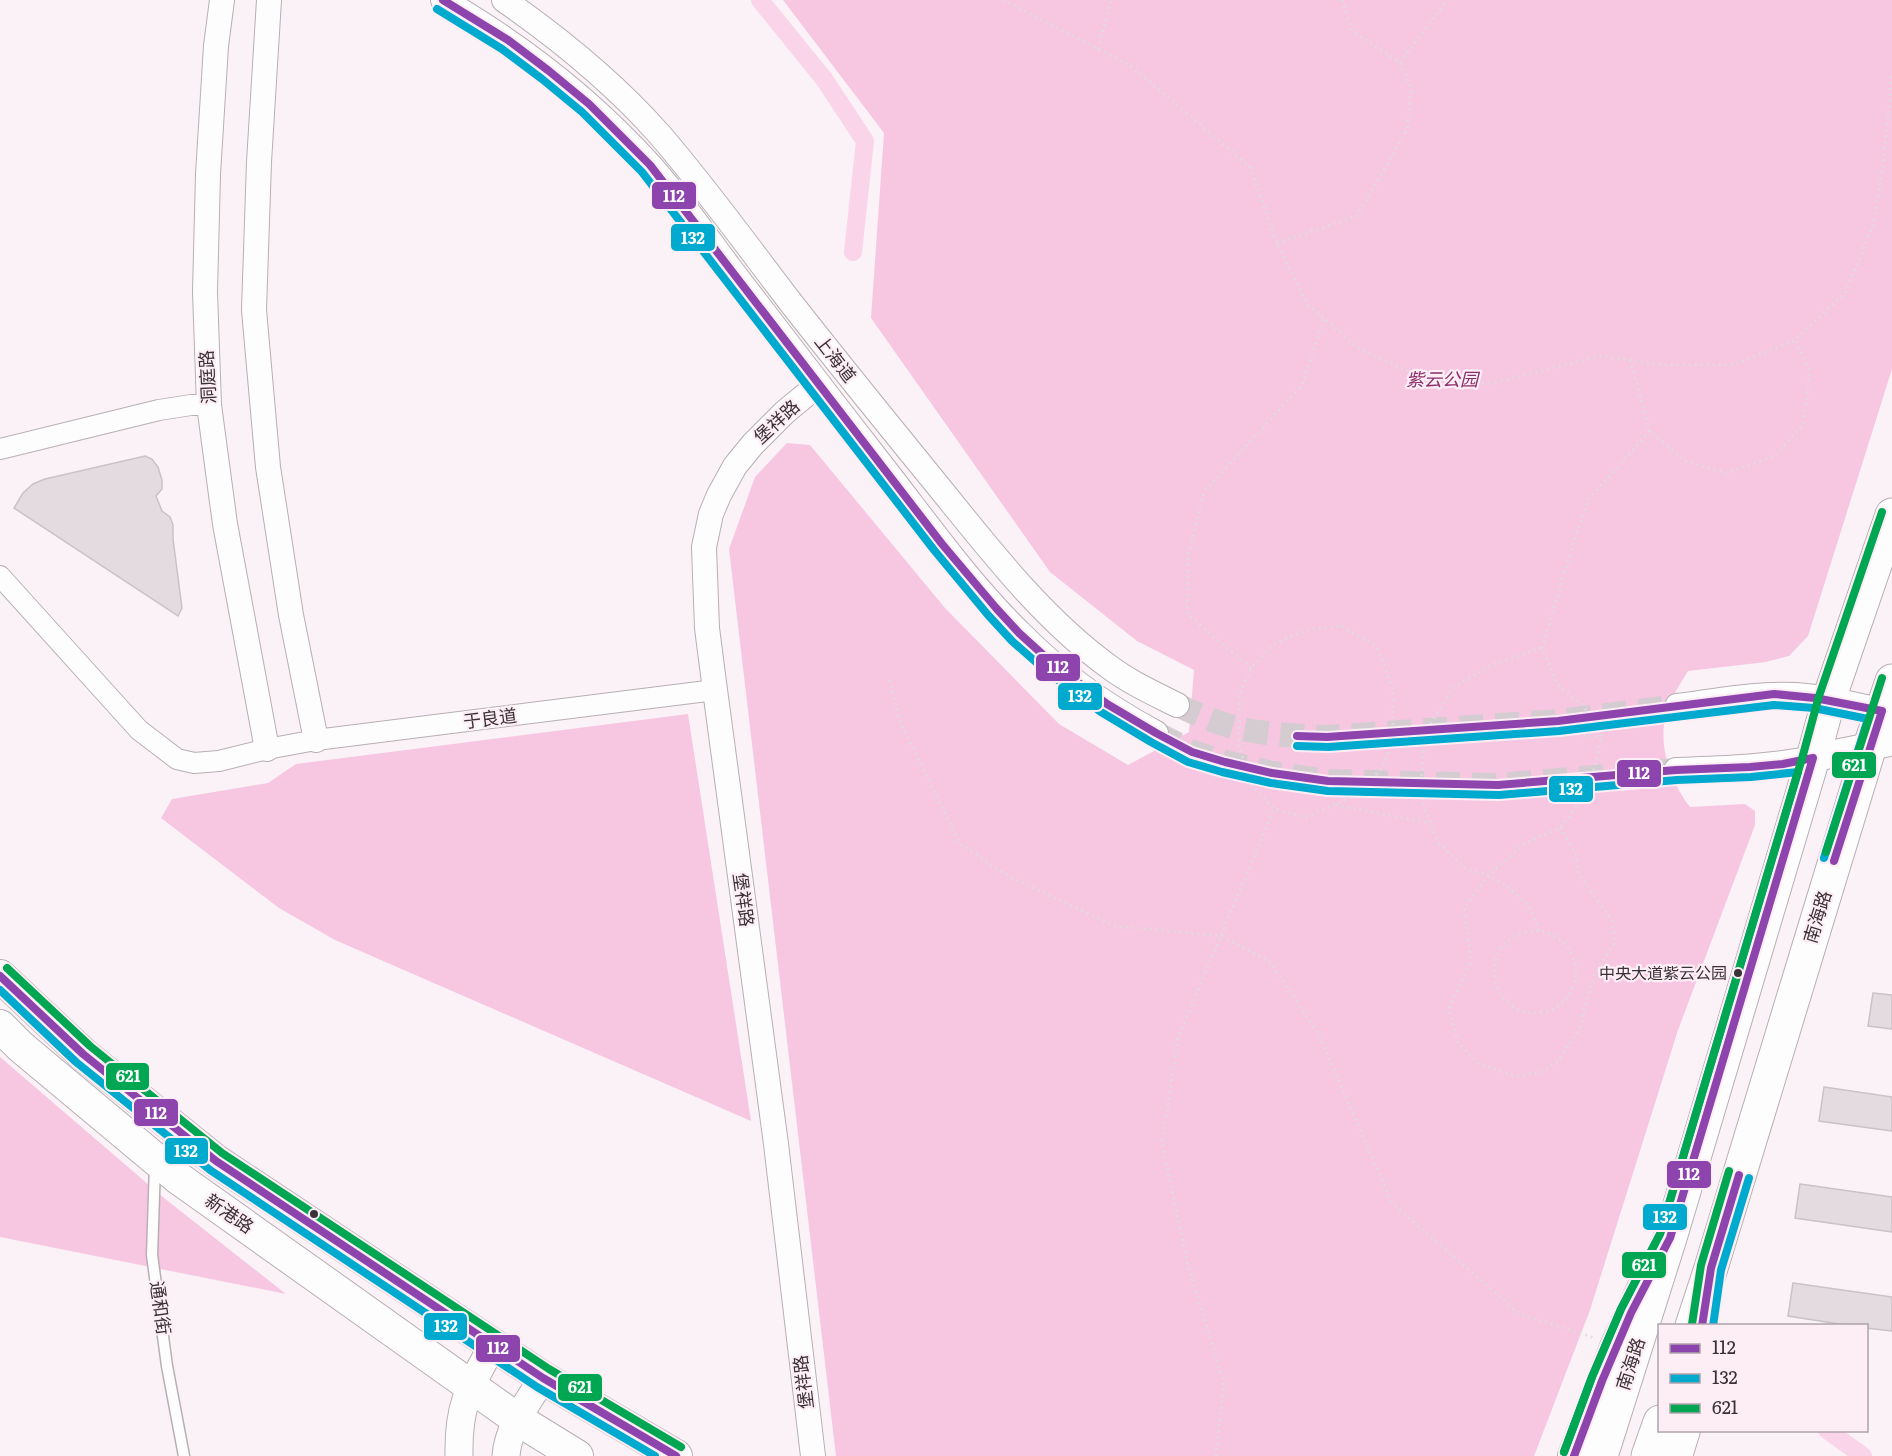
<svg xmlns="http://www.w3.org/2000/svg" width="1892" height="1456" font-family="Literata,'Noto Sans SC',serif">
<rect width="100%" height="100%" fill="#faf2f6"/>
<path fill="#f7c7e2" d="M783,0h1109v369l-84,267 -19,20 -23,6 -78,9c-9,15 -19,30 -23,47 -6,32 6,64 25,89l55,-3 10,7v14l-77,205 -88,280 -56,146h-698l-107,-907 26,-72 32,-34 23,2 135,163 114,116 69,41 61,-33 5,-62 -57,-29 -87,-69 -179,-254 13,-185z
M688,714l63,407 -416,-181 -56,-32 -118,-90 11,-19 96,-16 28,-19z
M0,1057l164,141 122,96 -286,-57z"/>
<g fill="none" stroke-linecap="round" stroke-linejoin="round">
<path stroke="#fad4e9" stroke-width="18" d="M760,0l64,79 41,62 -12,111
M1827,1430l36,26"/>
</g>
<path fill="#e3dbdf" stroke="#cac2c6" stroke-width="1.5" d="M145,456l7,3 6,8 4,13v9l-6,7 6,15 8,6 3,8v14l9,69 -4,8 -164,-108 9,-15 10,-9 12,-5z
M1873,993l19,2v34l-24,-3z
M1824,1087l68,10v34l-73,-10z
M1800,1184l92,13v35l-97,-14z
M1793,1283l99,14v34l-26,-3v-2h-14l-64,-10z"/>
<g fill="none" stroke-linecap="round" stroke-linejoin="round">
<path stroke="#d4ccd0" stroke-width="24" stroke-dasharray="24 12" stroke-linecap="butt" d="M1177,705c22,10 46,21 70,25 26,5 53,6 80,7l231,-16 119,-15
M1156,733l36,19 33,10 47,11 56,8 170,4 178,-15"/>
<defs>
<path id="service" d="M155,1165l-3,90 15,111 17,90"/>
<path id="minor" d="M0,449l159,-39 32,-5h18
M0,576l139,154 38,29 17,4 25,-2 48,-12 49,-9 399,-50"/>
<path id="tertiary" d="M222,0l-6,46 -8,128 -3,118 4,113 16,119 42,225
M269,0l-10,162 -5,148 14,157 23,148 25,125
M443,0c76,44 146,98 206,164 30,33 56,71 83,107 52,68 105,137 158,205 41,53 81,109 129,156 40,41 87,74 137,101
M504,0c56,39 111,84 156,135 45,52 86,109 128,164 46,59 94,118 142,177 54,66 108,139 178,190 21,16 45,27 69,39
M1677,706c39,-5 79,-13 119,-11 29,2 58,9 86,16
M1676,770c47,-2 92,-3 137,-12
M813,1456l-37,-312 -61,-454 -8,-62 -3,-81 7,-33 8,-19 16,-29 18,-22 32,-32 34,-28"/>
<path id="secondary" d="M1813,758l79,-16
M459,1456c-1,-51 10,-68 34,-111
M506,1456c2,-29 22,-54 37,-78"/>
<path id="primary" d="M0,976l83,78 133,107 327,217 133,78
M0,1026l21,21 157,131 339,241 60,37
M1574,1456l43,-111 26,-56
M1676,1456l8,-26"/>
<path id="trunk" d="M1692,1326l19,-58 159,-522 22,-65
M1601,1456l69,-218 143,-480 16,-59 63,-184
M1648,1456l12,-34"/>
</defs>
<use href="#service" stroke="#b7afb3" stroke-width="13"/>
<use href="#minor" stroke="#b7afb3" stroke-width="22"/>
<use href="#tertiary" stroke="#b7afb3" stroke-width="26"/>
<use href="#secondary" stroke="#b7afb3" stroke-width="29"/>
<use href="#primary" stroke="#b7afb3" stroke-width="34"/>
<use href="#trunk" stroke="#b7afb3" stroke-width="35"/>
<path stroke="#dfdddd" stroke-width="3" stroke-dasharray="1.5 4.5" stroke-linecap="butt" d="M1003,0l128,66 119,101 27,76 30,61 54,46 66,29 61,5 112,-28 63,9h70l62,-25 50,-47 28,-67 10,-61 9,-89
M1098,49l13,-49
M1400,62l46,-60 3,-2
M1277,243l80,-27 50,-86 4,-41 -11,-27 -48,-31 -10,-31
M1630,360l20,71 35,30 41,12 47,-16 30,-32 7,-54 -15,-31
M1342,626l35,21 16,42v50l-10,26 -20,27 -57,25 -32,-8 -23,-25 -12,-38v-50l12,-28 23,-24 32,-14z
M1251,668l-64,-54 1,-59 16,-63 98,-107 22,-66
M890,680l10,42 60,122 52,34 103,48 107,10 49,27 47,70 74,170 128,111 75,24
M1393,739l91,-13 118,11
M1336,805l94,18
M1560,828l16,25 2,20 35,49 1,21 -21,35 -14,52 -21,31 -19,12 -25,3 -35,-12 -21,-21 -9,-34 22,-49 -7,-52 25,-33 35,-31 36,-16 27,-35 15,-56 -19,-32 -25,-20 -16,-37 32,-107 15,-42 61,-68
M1494 972a41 41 0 1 1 82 0a41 41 0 1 1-82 0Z
M1539,931l-9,-24 -21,-19 -20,-13 -23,-6 -28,-27 -18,-46 5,-63 27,-44 39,-24 51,-17
M1216,1456l8,-73 -36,-118 -26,-122 16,-105 96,-229"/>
<use href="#service" stroke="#fefdfe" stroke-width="10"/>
<use href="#minor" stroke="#fefdfe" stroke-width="20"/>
<use href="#tertiary" stroke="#fefdfe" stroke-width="24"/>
<use href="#secondary" stroke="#fefdfe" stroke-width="27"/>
<use href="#primary" stroke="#fefdfe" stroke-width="32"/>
<use href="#trunk" stroke="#fefdfe" stroke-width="33"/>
<defs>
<path id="bus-1" d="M443,0l65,40 41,31 40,33 61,61 292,379 54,64 23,25 33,30 55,41 49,29 36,19 33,10 47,11 56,8 170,4 178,-15 74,-3 33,-3 30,-6 -143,480 -39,75 -29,68 -28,75
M1297,736l30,1 231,-16 216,-27 41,4 67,13 -48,150
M0,976l83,78 133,107 327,217 133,78
M1702,1326l9,-58 28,-93"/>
<path id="bus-2" d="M437,9l65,40 40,30 40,33 60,60 292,378 54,65 24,26 34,30 55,41 50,30 37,20 34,10 49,11 57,8 171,4 178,-15 74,-3 47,-5 -138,462 -39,75 -29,68 -28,75
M1297,746l31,1 231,-16 215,-26 40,3 54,11 -44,139
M0,990l76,72 134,108 327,217 118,69
M1713,1326l8,-56 28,-92"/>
<path id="bus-3" d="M1826,852l56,-174
M7,968l83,78 132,107 327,216 132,78
M1692,1324l9,-59 28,-94
M1564,1452l28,-75 29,-68 39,-75 143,-479 16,-59 63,-184"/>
</defs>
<use href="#bus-1" stroke="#fdeef6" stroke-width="12"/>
<use href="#bus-2" stroke="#fdeef6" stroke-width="12"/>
<use href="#bus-3" stroke="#fdeef6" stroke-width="12"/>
<use href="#bus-1" stroke="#8e44ad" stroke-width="8"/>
<use href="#bus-2" stroke="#00a9ce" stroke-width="8"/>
<use href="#bus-3" stroke="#00a651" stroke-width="8"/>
</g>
<g fill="#3b3237" stroke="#fdeef6" stroke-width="2">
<circle cx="1738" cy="973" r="5"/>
<circle cx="314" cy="1214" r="5"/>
</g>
<g text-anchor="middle" stroke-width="4.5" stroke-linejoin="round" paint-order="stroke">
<g font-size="16" fill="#3b3237" stroke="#fdeef6" text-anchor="end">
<text x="1727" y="979">中央大道紫云公园</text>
</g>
<g font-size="18" fill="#3b3237" stroke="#fdeef6">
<text transform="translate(835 359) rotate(52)" y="6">上海道</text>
<text transform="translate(208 377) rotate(-93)" y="6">洞庭路</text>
<text transform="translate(777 422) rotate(-43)" y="6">堡祥路</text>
<text transform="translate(490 719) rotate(-7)" y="6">于良道</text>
<text transform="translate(743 900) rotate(82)" y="6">堡祥路</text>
<text transform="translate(1818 917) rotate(-73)" y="6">南海路</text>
<text transform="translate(229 1214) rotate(35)" y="6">新港路</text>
<text transform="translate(160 1308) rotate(82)" y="6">通和街</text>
<text transform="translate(1631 1364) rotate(-72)" y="6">南海路</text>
<text transform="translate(804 1382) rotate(-97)" y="6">堡祥路</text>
</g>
<g font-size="18" font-style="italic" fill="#8c2e6b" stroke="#fdeef6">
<text x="1442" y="386">紫云公园</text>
</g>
</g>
<g stroke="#fdeef6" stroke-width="2">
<rect x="651" y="181" width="46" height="29" rx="6" fill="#8e44ad"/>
<rect x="670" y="223" width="46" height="29" rx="6" fill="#00a9ce"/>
<rect x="1035" y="653" width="46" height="29" rx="6" fill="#8e44ad"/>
<rect x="1057" y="682" width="46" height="29" rx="6" fill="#00a9ce"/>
<rect x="1831" y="751" width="46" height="28" rx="6" fill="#00a651"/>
<rect x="1616" y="759" width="46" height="29" rx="6" fill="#8e44ad"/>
<rect x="1548" y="775" width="46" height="28" rx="6" fill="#00a9ce"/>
<rect x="105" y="1062" width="45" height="29" rx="6" fill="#00a651"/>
<rect x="133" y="1098" width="46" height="29" rx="6" fill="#8e44ad"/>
<rect x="164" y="1137" width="45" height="28" rx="6" fill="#00a9ce"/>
<rect x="1666" y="1160" width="46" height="29" rx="6" fill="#8e44ad"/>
<rect x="1642" y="1203" width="46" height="28" rx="6" fill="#00a9ce"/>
<rect x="1621" y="1251" width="46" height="28" rx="6" fill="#00a651"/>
<rect x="423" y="1312" width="45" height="29" rx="6" fill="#00a9ce"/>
<rect x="475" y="1334" width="46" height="29" rx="6" fill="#8e44ad"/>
<rect x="557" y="1373" width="46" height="29" rx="6" fill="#00a651"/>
</g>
<g font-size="16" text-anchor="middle" font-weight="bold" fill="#fff">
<text x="674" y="202">112</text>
<text x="693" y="244">132</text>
<text x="1058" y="673">112</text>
<text x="1080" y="702">132</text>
<text x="1854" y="771">621</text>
<text x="1639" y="779">112</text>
<text x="1571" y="795">132</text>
<text x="128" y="1082">621</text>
<text x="156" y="1119">112</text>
<text x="186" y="1157">132</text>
<text x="1689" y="1180">112</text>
<text x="1665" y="1223">132</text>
<text x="1644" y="1271">621</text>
<text x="446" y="1332">132</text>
<text x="498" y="1354">112</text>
<text x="580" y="1393">621</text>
</g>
<rect x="1658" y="1324" width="210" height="108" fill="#fdeef6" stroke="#afa3aa" stroke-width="1.5"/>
<rect x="1670" y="1344" width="30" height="9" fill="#8e44ad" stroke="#afa3aa" stroke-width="1.5"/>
<text x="1712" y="1354" font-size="18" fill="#3b3237">112</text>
<rect x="1670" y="1374" width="30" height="9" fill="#00a9ce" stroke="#afa3aa" stroke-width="1.5"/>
<text x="1712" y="1384" font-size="18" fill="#3b3237">132</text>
<rect x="1670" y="1404" width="30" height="9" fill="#00a651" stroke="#afa3aa" stroke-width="1.5"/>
<text x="1712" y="1414" font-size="18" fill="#3b3237">621</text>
</svg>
